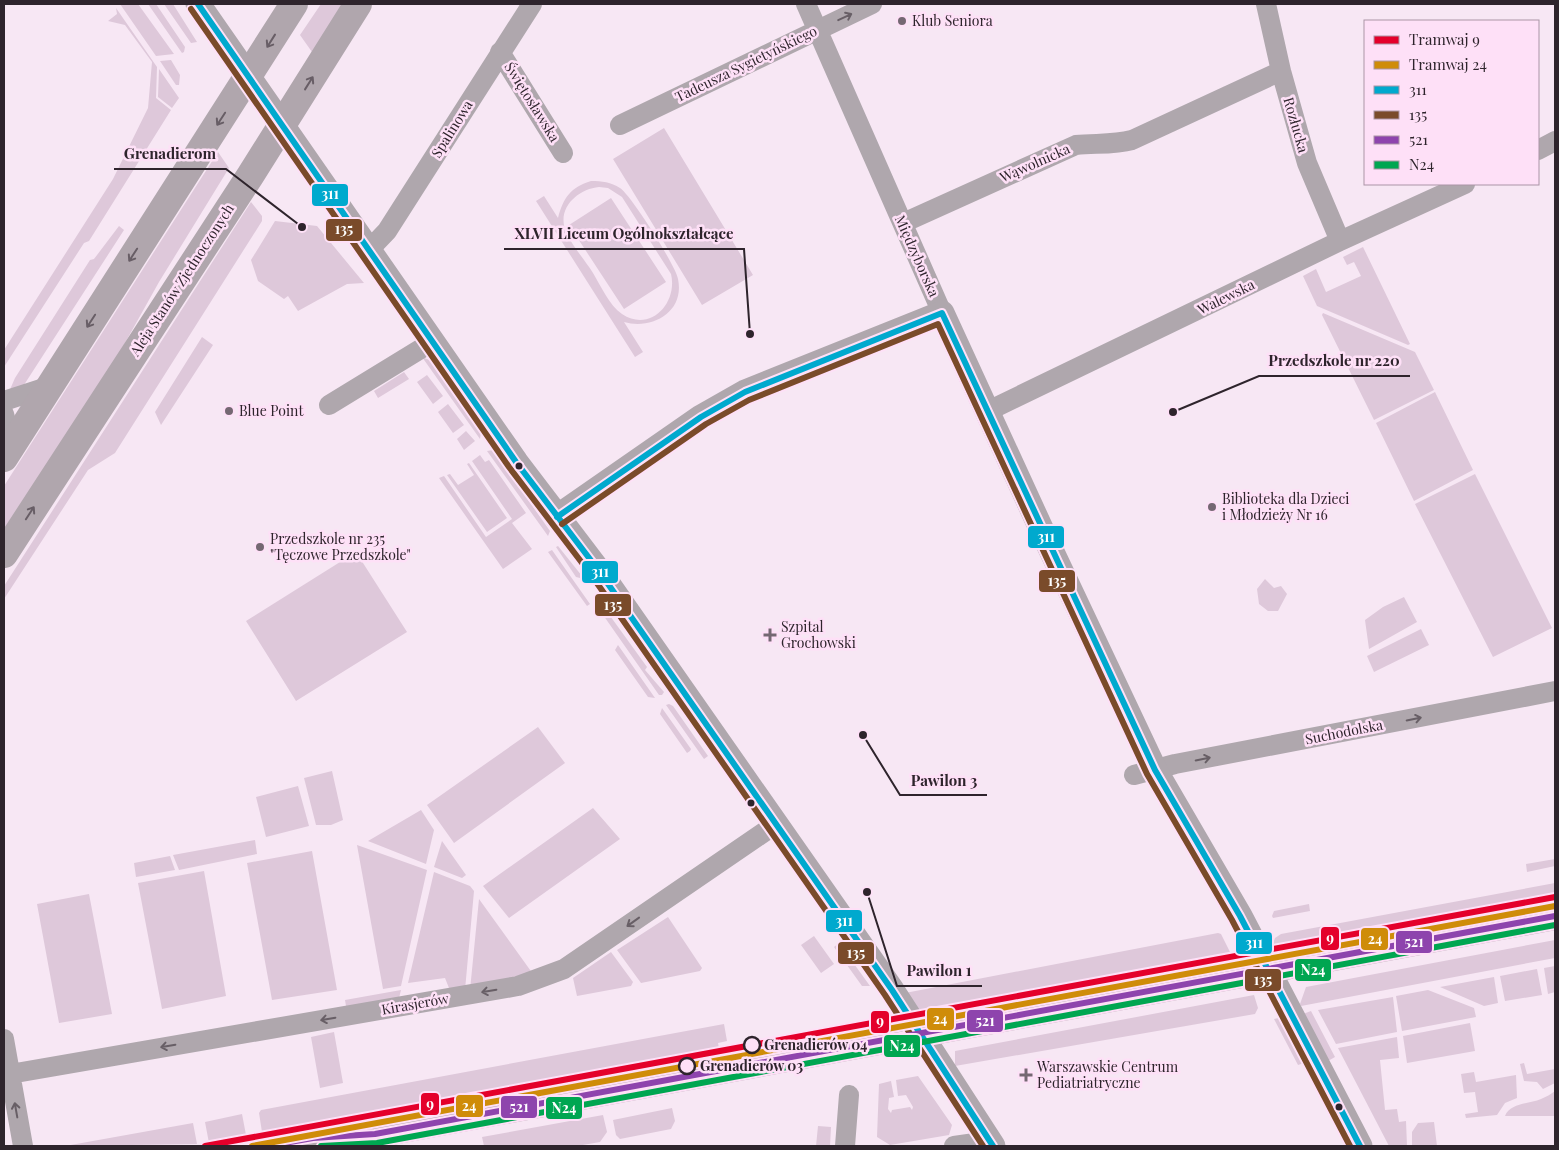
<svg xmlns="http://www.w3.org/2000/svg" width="1559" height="1150" font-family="'Playfair Display',serif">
<rect width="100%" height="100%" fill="#f7e7f4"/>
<path fill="#dec8da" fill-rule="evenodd" d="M120,4h18l36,50 -18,2z
M148,4h8l29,43 -1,5 -2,1z
M164,4h9l24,38 -6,1z
M321,4h23l-32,48 -12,-17z
M116,8l41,59 -1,31 15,12 -82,131 -5,2 -80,124v-17l109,-171 35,-71 4,-46 -27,-37 -17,-4 9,-7z
M171,60l9,15 -1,10h-3l-16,-24z
M159,69l20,29 -7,10 -14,-11z
M664,128l89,147 -51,30 -89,-146z
M218,152l11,16 -70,114 -43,77 -112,175v-48z
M591,181c11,0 20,1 29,7 11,7 56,78 58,91 7,33 -26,51 -54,43l19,30 -8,5 -99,-156 8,-5 14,22c5,-20 13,-31 33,-37zM599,187l9,1 14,9 49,77c7,29 -21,59 -49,40 -13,-9 -21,-28 -29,-41 -8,-13 -21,-27 -27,-41 -10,-24 12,-43 33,-45z
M611,198l55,84 -42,27 -55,-84z
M251,202l11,14v5l-147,232 -27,17 -84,129v-13z
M275,221l42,5 47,57 -17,1 -49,27 -10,-15 -4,3 -26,-18 -7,-21z
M119,226l5,4 -102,158 -14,6 7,-16 75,-118 4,-1z
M1363,247l47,97 -2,1 -91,-39 -14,-30 13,-7 10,23 35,-16 -7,-14 -7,3 -4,-8z
M1323,313l92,39 19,38 -60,30 -52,-105z
M202,337l11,8 -52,80 -6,-13z
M422,357l10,4 49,71 -1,7z
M404,372l5,7 -31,19 -4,-7z
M427,375l16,21 -10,8 -16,-22z
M1435,392l38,78 -59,31 -38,-78z
M448,404l16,21 -11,8 -15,-21z
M466,431l9,10 -11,9 -7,-11z
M493,450l57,81 -2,5 -61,-85z
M480,455l5,7 4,-2 37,53 -14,10 20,26 -29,20 -64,-91 5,-2 42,61 26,-18 -40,-58z
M469,463l38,55 -20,14 -40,-57 3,-1 8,11 16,-10 -7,-11z
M1475,474l77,154 -59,29 -78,-153z
M558,546l24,30 -2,2 -4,-1 -20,-30z
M552,550l38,54 -3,2 -39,-54z
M356,552l51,80 -111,69 -50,-80z
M1265,579l9,9 7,-2 6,8 -9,17h-10l-9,-7 -2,-15z
M1404,597l13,25 -48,27 -4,-29 18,-13z
M603,611l5,2 39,54 -2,3 19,22 -2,3h-3l-58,-83z
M1421,629l8,16 -55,27 -7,-16z
M618,645l37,53 -7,-1 -33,-47z
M669,704l4,2 35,50 -4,3 -38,-54z
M662,708l29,41 -1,2 -3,2 -27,-39z
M538,727l27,36 -111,80 -27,-38z
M332,771l11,49 -12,5h-15l-12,-47z
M298,786l11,40 -43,11 -10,-40z
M593,808l27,31 -111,79 -26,-32z
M421,810l13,20 -8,34 -58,-23z
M255,840l2,14 -78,16 -6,-15z
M442,841l24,34 -4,3 -28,-11z
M357,845l70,25 -26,116 -18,3z
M312,851l25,139 -65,10 -25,-137z
M170,856l5,14 -39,7 -2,-14z
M1555,859v7l-28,6 -1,-8z
M204,871l22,125 -64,13 -24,-126z
M434,872l36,14 4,5 -9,99 -14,3 -6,-15 -37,5z
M1555,883v11l-283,52 3,-8 6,-4z
M89,894l23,120 -53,9 -22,-119z
M479,899l54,75 -63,16z
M1309,904l1,7 -37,7 -1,-2 2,-5z
M668,917l34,51 -2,3 -59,12 -24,-33z
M1218,933l3,1 10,20 -314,57 -12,-18z
M814,936l20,28 -13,9 -20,-28z
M1555,940v18l-254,48 -1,-2 6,-17z
M839,943l31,43h-8l-28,-39z
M611,952l22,30 -2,4 -54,10 -4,-18z
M1555,966v26l-7,2 -4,-26z
M1537,969l5,26 -37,6 -5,-25z
M1494,977l4,26 -14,3 -44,-19z
M401,990l-3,12 -51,10 -2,-12z
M1428,990l46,18 2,9 -74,14 -6,-35z
M1254,995l4,13 -3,6 -300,52v-15z
M1393,997l4,35 -61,12 -18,-34z
M1311,1011l24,46 -7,4 -25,-47z
M1283,1017l24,45 -9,3 -24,-46z
M1470,1023l5,28 -68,12 -4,-27z
M724,1024l3,17 -9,2 1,5 -457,84 -3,-19 2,-3z
M334,1032l9,51 -23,5 -9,-51z
M1397,1037l2,21 -19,2 5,50 12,-1 2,13 7,-1 1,25h-18l-51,-98z
M1524,1063l3,11 28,-5v14l-12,6 -6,-7 -13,-1 -4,-17z
M1474,1072l2,10 40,-7 1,23 -12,5 -8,12 -31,3 -1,-4 13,-2 -3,-20 -11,1 -3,-19z
M918,1076l34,49 -3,10 -59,10 -13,-8 2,-53 12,-3 3,16 -5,1 -1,11 3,4 1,-3 18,-3 2,3 1,-3 -7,-12 -8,1 -2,-16z
M1555,1091v25h-50c5,-13 24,-12 36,-17 5,-2 10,-5 14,-8z
M672,1108l3,13 -4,8 -51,10 -4,-4 -3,-15z
M242,1114l4,21 -37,8 -4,-21z
M603,1115l4,17 -7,10 -23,4h-93l-2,-9z
M1434,1122l3,24h-25v-14l6,-9z
M193,1123l4,21 -132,2z
M818,1126l13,1 -1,19h-14z"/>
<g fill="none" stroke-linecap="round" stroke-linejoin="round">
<path stroke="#afa7ad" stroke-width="20" d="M806,4l136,309
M1266,4l15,67 26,92 33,78
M500,52l63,101
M620,125l252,-121
M1538,150l17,-9
M903,223l173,-78c19,-2 38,0 56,-5l149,-69
M368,251l19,-20 145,-227
M4,401l46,-15
M329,405l103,-63
M988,411l352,-170 125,-57
M4,414l5,19 -1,18
M1134,775l41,-11 380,-73
M4,1039l19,107
M10,1074l508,-88 46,-17 212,-145
M845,1146l4,-51
M954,1146l35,-5"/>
<path stroke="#afa7ad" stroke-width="25" d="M198,4l318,458 83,109 293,419 101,156
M557,517l144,-100 44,-25 197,-79 102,222 111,235 85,146 120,230"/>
<path stroke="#b0a6ad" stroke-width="28" d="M4,458l290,-454
M4,554l246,-378 108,-172
M267,1146l46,-8 62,-4 22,-4 1158,-214"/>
<defs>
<path id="bus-1" d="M198,4l318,458 83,109 293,419 101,156
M557,517l144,-100 44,-25 197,-79 213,457 85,146 120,230"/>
<path id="bus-2" d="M191,9l318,458 83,109 293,419 98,151
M562,524l144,-100 43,-24 189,-76 209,450 85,146 118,226"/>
<path id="bus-3" d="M267,1146l46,-8 62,-4 1180,-218"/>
<path id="bus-4" d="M321,1146l56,-3 1178,-218"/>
</defs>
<use href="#bus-1" stroke="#fee0f7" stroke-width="10"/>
<use href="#bus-2" stroke="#fee0f7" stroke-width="10"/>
<use href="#bus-3" stroke="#fee0f7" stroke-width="10"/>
<use href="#bus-4" stroke="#fee0f7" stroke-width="10"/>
<use href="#bus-1" stroke="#00a9ce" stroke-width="6"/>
<use href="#bus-2" stroke="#7a4b2a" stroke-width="6"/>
<use href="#bus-3" stroke="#8e44ad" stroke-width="6"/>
<use href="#bus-4" stroke="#00a651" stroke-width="6"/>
<defs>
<path id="tram-1" d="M205,1146l1350,-249"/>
<path id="tram-2" d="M252,1146l1303,-240"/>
</defs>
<use href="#tram-1" stroke="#fee0f7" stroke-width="10"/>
<use href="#tram-2" stroke="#fee0f7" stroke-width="10"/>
<use href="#tram-1" stroke="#e4002b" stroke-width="6"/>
<use href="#tram-2" stroke="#cf8c09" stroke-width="6"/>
</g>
<defs><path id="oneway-shaft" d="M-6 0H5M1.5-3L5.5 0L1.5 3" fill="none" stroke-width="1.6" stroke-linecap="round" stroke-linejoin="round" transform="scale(1.25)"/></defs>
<g stroke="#685f66">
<use href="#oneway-shaft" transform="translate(845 17) rotate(-25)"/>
<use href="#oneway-shaft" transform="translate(1414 719) rotate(-11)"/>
<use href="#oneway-shaft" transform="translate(1203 759) rotate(-11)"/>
<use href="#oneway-shaft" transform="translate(633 922) rotate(144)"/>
<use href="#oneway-shaft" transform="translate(489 991) rotate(170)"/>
<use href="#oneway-shaft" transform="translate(328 1019) rotate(170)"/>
<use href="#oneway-shaft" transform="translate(168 1046) rotate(170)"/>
<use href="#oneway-shaft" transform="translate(16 1110) rotate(-100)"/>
</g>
<g stroke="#685e66">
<use href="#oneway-shaft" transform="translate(271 41) rotate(122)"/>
<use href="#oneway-shaft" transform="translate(309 83) rotate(-58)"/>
<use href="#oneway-shaft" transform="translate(221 119) rotate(123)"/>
<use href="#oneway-shaft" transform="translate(133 255) rotate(123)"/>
<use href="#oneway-shaft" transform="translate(91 321) rotate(123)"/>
<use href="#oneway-shaft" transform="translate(30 513) rotate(-57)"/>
</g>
<g fill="#746872" stroke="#fee0f7" stroke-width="2">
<circle cx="902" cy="21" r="5"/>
<circle cx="229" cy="411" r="5"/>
<circle cx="1212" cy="507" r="5"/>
<circle cx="260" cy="547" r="5"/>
<path d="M767.5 627.5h5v5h5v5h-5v5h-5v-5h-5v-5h5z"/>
<path d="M1023.5 1067.5h5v5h5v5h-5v5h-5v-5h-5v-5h5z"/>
</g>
<g fill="#2e242c" stroke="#fee0f7" stroke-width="2">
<circle cx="519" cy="466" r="4.5"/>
<circle cx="751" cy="803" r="4.5"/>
<circle cx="1339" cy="1107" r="4.5"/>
</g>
<g fill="#fee0f7" stroke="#2e242c" stroke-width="2.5">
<circle cx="752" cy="1045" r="8"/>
<circle cx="687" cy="1066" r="8"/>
</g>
<g text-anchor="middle" stroke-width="5" stroke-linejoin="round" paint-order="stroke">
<g font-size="14" fill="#2e242c" stroke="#fee0f7" text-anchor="start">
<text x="912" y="26">Klub Seniora</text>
<text x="239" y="416">Blue Point</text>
<text x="1222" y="504">Biblioteka dla Dzieci<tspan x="1222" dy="16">i Młodzieży Nr 16</tspan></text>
<text x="270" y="544">Przedszkole nr 235<tspan x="270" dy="16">"Tęczowe Przedszkole"</tspan></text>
<text x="781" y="632">Szpital<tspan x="781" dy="16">Grochowski</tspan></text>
<text x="1037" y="1072">Warszawskie Centrum<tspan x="1037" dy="16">Pediatriatryczne</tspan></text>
</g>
<g font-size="14" fill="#2e242c" stroke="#fee0f7">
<text transform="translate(746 64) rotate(-26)" y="5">Tadeusza Sygietyńskiego</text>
<text transform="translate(532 102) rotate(58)" y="5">Świętosławska</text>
<text transform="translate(1296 125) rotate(74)" y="5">Rozłucka</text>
<text transform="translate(452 129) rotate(-58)" y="5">Spalinowa</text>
<text transform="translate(1035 163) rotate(-24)" y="5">Wąwolnicka</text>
<text transform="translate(917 256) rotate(66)" y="5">Międzyborska</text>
<text transform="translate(182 280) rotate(-57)" y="5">Aleja Stanów Zjednoczonych</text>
<text transform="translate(1226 297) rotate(-26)" y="5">Walewska</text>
<text transform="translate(1344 732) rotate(-11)" y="5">Suchodolska</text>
<text transform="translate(415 1004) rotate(-10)" y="5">Kirasjerów</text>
</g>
<g font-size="14" font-weight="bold" fill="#2e242c" stroke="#fee0f7" text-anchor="start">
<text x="764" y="1050">Grenadierów 04</text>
<text x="700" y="1071">Grenadierów 03</text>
</g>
</g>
<path fill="none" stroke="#2e242c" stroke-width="2" d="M302 227L226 169H114M750 334L744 249H504M1173 412L1259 376H1410M863 735L900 795H987M867 892L897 986H982"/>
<g fill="#2e242c" stroke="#fee0f7" stroke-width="2">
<circle cx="302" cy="227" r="5"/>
<circle cx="750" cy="334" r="5"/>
<circle cx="1173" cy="412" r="5"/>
<circle cx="863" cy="735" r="5"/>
<circle cx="867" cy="892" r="5"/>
</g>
<g font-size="15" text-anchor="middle" font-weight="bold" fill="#2e242c" stroke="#fee0f7" stroke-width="5" stroke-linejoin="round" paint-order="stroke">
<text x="170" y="159">Grenadierom</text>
<text x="624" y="239">XLVII Liceum Ogólnokształcące</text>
<text x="1334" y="366">Przedszkole nr 220</text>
<text x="944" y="786">Pawilon 3</text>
<text x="939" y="976">Pawilon 1</text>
</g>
<g stroke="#fee0f7" stroke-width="2">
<rect x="311" y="183" width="38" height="24" rx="5" fill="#00a9ce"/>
<rect x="325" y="218" width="38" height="24" rx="5" fill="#7a4b2a"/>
<rect x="1027" y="525" width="38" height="24" rx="5" fill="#00a9ce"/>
<rect x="581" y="560" width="38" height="24" rx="5" fill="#00a9ce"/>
<rect x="1038" y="569" width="38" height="24" rx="5" fill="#7a4b2a"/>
<rect x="594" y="593" width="38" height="24" rx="5" fill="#7a4b2a"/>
<rect x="825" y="909" width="38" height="24" rx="5" fill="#00a9ce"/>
<rect x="1320" y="926" width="20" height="25" rx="5" fill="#e4002b"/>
<rect x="1360" y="927" width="29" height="24" rx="5" fill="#cf8c09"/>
<rect x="1395" y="930" width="38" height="24" rx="5" fill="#8e44ad"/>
<rect x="1235" y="931" width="38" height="24" rx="5" fill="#00a9ce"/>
<rect x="837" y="941" width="38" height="24" rx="5" fill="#7a4b2a"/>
<rect x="1294" y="958" width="38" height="24" rx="5" fill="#00a651"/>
<rect x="1244" y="968" width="38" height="24" rx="5" fill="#7a4b2a"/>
<rect x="926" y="1007" width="29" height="24" rx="5" fill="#cf8c09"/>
<rect x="966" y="1009" width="38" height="24" rx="5" fill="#8e44ad"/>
<rect x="870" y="1010" width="20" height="24" rx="5" fill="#e4002b"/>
<rect x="883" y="1034" width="38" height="24" rx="5" fill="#00a651"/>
<rect x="420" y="1092" width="20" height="24" rx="5" fill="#e4002b"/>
<rect x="455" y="1094" width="29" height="24" rx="5" fill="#cf8c09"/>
<rect x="500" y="1095" width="38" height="24" rx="5" fill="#8e44ad"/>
<rect x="545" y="1096" width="38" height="24" rx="5" fill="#00a651"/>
</g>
<g font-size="14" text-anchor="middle" font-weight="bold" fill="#fff">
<text x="330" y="199">311</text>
<text x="344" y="234">135</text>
<text x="1046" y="542">311</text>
<text x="600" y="577">311</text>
<text x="1057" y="586">135</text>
<text x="613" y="610">135</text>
<text x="844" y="926">311</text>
<text x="1330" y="943">9</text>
<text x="1375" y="944">24</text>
<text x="1414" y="947">521</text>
<text x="1254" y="948">311</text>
<text x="856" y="958">135</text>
<text x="1313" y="975">N24</text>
<text x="1263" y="985">135</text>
<text x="940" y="1024">24</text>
<text x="985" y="1026">521</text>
<text x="880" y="1026">9</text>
<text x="902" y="1051">N24</text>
<text x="430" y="1109">9</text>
<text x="469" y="1111">24</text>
<text x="519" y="1112">521</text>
<text x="564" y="1113">N24</text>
</g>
<rect width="1559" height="1150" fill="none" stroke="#2e242c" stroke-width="10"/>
<rect x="1364" y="20" width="175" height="165" fill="#fee0f7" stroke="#ab95a6"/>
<rect x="1374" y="36" width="25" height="8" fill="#e4002b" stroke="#ab95a6"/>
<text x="1409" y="45" font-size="15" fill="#2e242c">Tramwaj 9</text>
<rect x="1374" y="61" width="25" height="8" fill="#cf8c09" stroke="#ab95a6"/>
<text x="1409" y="70" font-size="15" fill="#2e242c">Tramwaj 24</text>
<rect x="1374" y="86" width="25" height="8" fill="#00a9ce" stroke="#ab95a6"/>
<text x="1409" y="95" font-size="15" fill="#2e242c">311</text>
<rect x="1374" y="111" width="25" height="8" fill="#7a4b2a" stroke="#ab95a6"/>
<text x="1409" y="120" font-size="15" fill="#2e242c">135</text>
<rect x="1374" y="136" width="25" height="8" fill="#8e44ad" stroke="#ab95a6"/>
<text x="1409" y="145" font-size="15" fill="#2e242c">521</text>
<rect x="1374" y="161" width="25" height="8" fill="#00a651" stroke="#ab95a6"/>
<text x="1409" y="170" font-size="15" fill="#2e242c">N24</text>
</svg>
